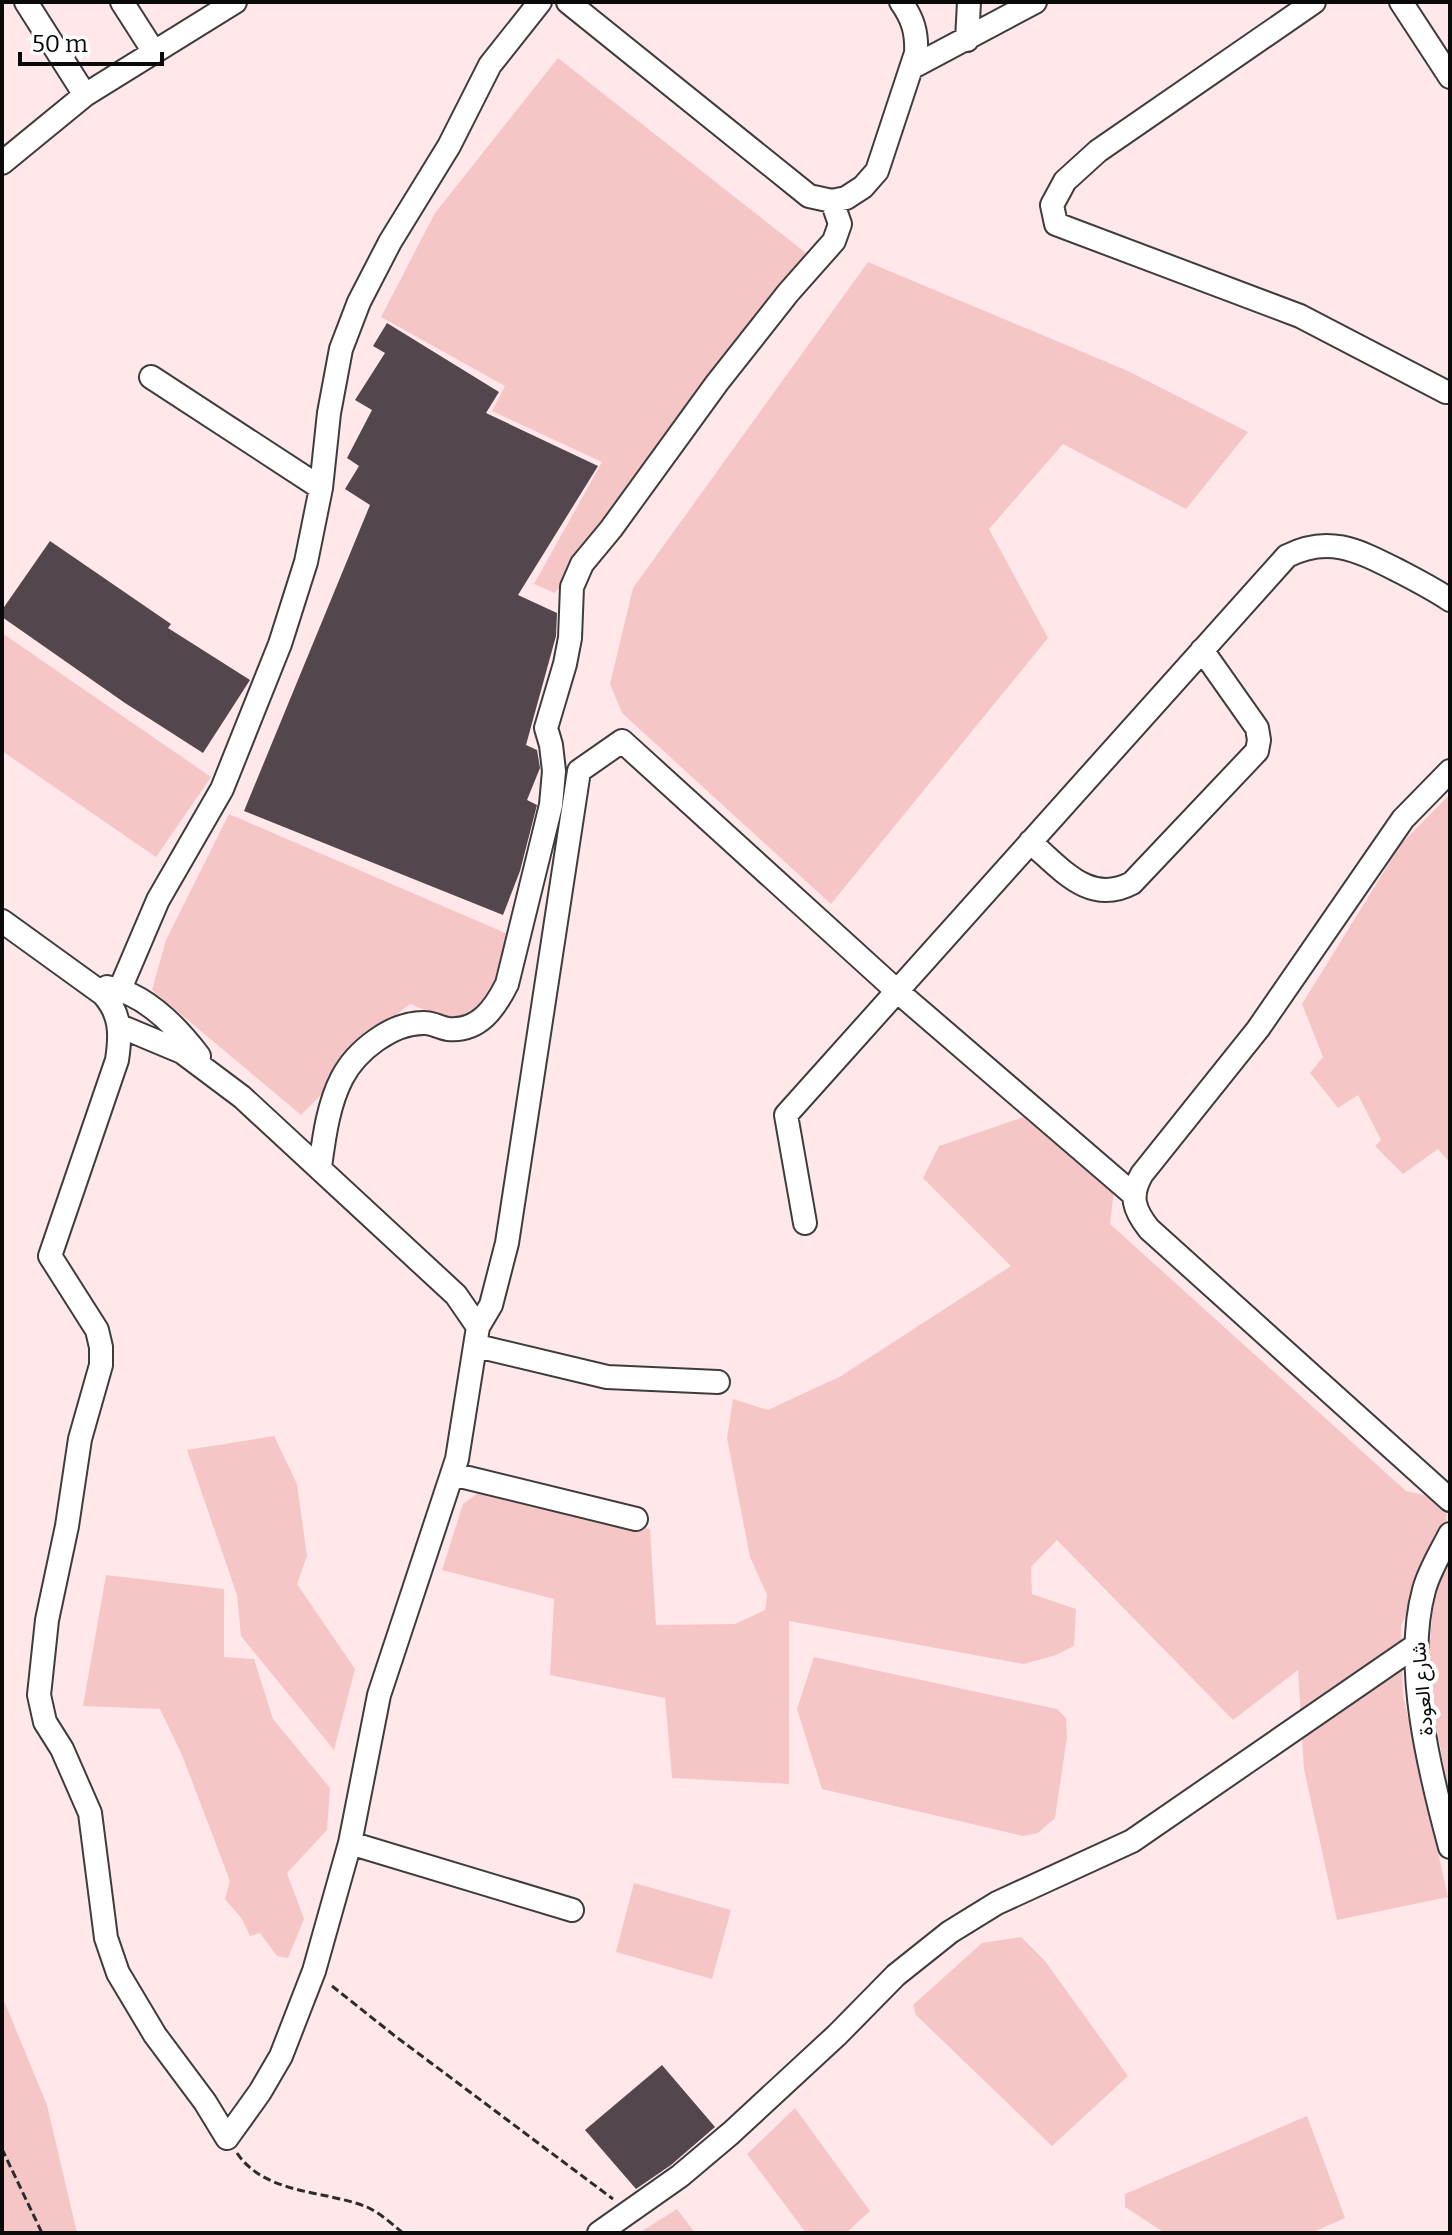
<svg xmlns="http://www.w3.org/2000/svg" width="1452" height="2235" font-family="Bitter,Vazirmatn,serif">
<rect width="100%" height="100%" fill="#ffe7ea"/>
<path fill="#f6c6c7" d="M558,58l248,195 -251,340 -21,-9 68,-122 -110,-51 13,-25 -124,-69 54,-104z
M868,262l260,109 120,61 -62,77 -123,-65 -74,85 59,109 -217,266 -209,-191 -12,-29 23,-96z
M2,633l209,144 -55,80 -154,-106z
M1450,794v369l-12,-14 -35,25 -28,-28 6,-6 -23,-45 -20,13 -28,-35 13,-16 -21,-53 99,-160z
M229,814l281,121 -12,41 -21,34 -27,10 -40,-16 -70,54 -15,33 -24,24 -149,-125 14,-50z
M1024,1117l90,73 -4,34 296,267 31,7 10,11 -1,15 -45,102 2,69 45,202 -111,23 -33,-151 -6,-99 -65,50 -176,-180 -26,27 1,27 44,15 -2,37 -18,9 -32,9 -235,-43v163l-117,-6 -7,-80 -115,-23 4,-76 -112,-29 21,-66 15,-11 17,-1 155,37 6,96 79,-1 30,-14 2,-15 -17,-38 -23,-119 6,-39 35,11 73,-34 170,-110 -88,-88 16,-32z
M274,1436l23,48 10,72 -10,28 58,85 -21,81 -93,-114 -4,-41 -50,-145z
M1450,1557v240l-23,-118 7,-88z
M106,1575l118,14v68l30,2 19,60 57,69 -3,42 -40,43 17,46 -16,39 -11,-2 -17,-23 -10,3 -8,-17 -17,-20 5,-18 -48,-126 -22,-46 -77,-3z
M814,1657l243,52 9,9 1,19 -12,81 -17,15 -15,3 -201,-47 -25,-80z
M634,1883l97,27 -19,69 -96,-27z
M1021,1937l24,24 83,115 -76,70 -136,-131 -3,-10 69,-62z
M2,1996l45,109 30,128h-75z
M795,2108l75,103 -24,22h-40l-59,-79z
M1307,2116l38,102 -34,15h-146l-40,-26v-13z
M677,2209l18,24h-56z"/>
<path fill="#53464d" d="M387,323l112,69 -13,21 112,53 -80,129 39,18 -1,23 -30,109 11,5 3,18 -13,32 10,5 -17,66 -17,44 -259,-104 126,-306 -25,-16 14,-23 -12,-8 25,-48 -17,-10 30,-47 -12,-7z
M50,541l121,83 -3,4 82,52 -47,73 -78,-50 -123,-86v-7z
M662,2065l53,62 -44,38 -35,24 -51,-59z"/>
<g fill="none" stroke-linecap="round" stroke-linejoin="round">
<defs>
<path id="minor" d="M26,2l59,93
M122,2l32,50
M568,2l241,194 23,5 14,-3 17,-11 14,-16 39,-118c1,-21 -3,-34 -15,-51
M1314,2l-216,149 -33,30 -13,24 4,19 244,92 146,76
M1401,2l49,75
M967,40l2,-38
M911,68l124,-66
M2,163l83,-68 150,-93
M151,377l170,111
M1450,771l-47,48 -145,210 -116,145c-13,22 -8,36 7,55l301,271
M1030,842c31,26 59,64 102,41l125,-132 2,-11 -2,-12 -55,-78
M2,921l101,73c18,20 18,40 14,66l-67,196 47,74 4,17v18l-21,74 -13,87 -20,94 -8,75 6,27 17,27 28,64 16,125 12,35 37,62 50,67 22,36 33,-46 21,-36 33,-85 36,-128 29,-148 78,-236 21,-132 -22,-32 -214,-198 -60,-45 -62,-26
M107,987c38,6 70,40 92,69
M120,989l38,-89 64,-111 58,-145 26,-82 15,-74 8,-75 12,-64 18,-47 31,-60 59,-96 41,-81 50,-63
M320,1167c4,-29 8,-62 22,-89 14,-27 50,-56 83,-55 8,0 15,5 23,6 31,3 47,-21 59,-45l44,-179 3,-34 -3,-26 -5,-17 19,-64 5,-26 2,-51 10,-23 29,-35 106,-146 71,-90 46,-52 6,-17 -8,-23
M805,1223l-19,-108 501,-559c41,-21 70,-6 108,13 19,10 37,19 55,31
M478,1327l13,-22 16,-62 72,-472 43,-30 275,250 237,204
M477,1346l130,31 111,5
M452,1474l184,45
M1450,1534c-9,18 -21,37 -26,56 -21,76 6,183 26,257
M350,1843l222,67
M599,2233l81,-57 51,-43 106,-98 59,-60 54,-43 47,-29 135,-62 283,-195"/>
</defs>
<use href="#minor" stroke="#3d3d3d" stroke-width="26"/>
<path stroke="#2c2c2c" stroke-width="3" stroke-dasharray="8 4" stroke-linecap="butt" d="M332,1986l63,50 218,163
M2,2149l40,84
M237,2153c28,42 88,37 130,54 13,6 25,17 36,26"/>
<use href="#minor" stroke="#fff" stroke-width="22"/>
</g>
<g text-anchor="middle" stroke-width="8" stroke-linejoin="round" paint-order="stroke">
<g font-size="20" fill="#0a0a0a" stroke="#fff">
<text transform="translate(1422 1689) rotate(-95)" y="7">شارع العودة</text>
</g>
</g>
<rect width="1452" height="2235" fill="none" stroke="#0a0a0a" stroke-width="8"/>
<path d="M20 52v12h142v-12" fill="none" stroke="#0a0a0a" stroke-width="4"/>
<text x="32" y="52" font-size="24" fill="#0a0a0a" stroke="#ffffff" stroke-width="6" paint-order="stroke">50 m</text>
</svg>
